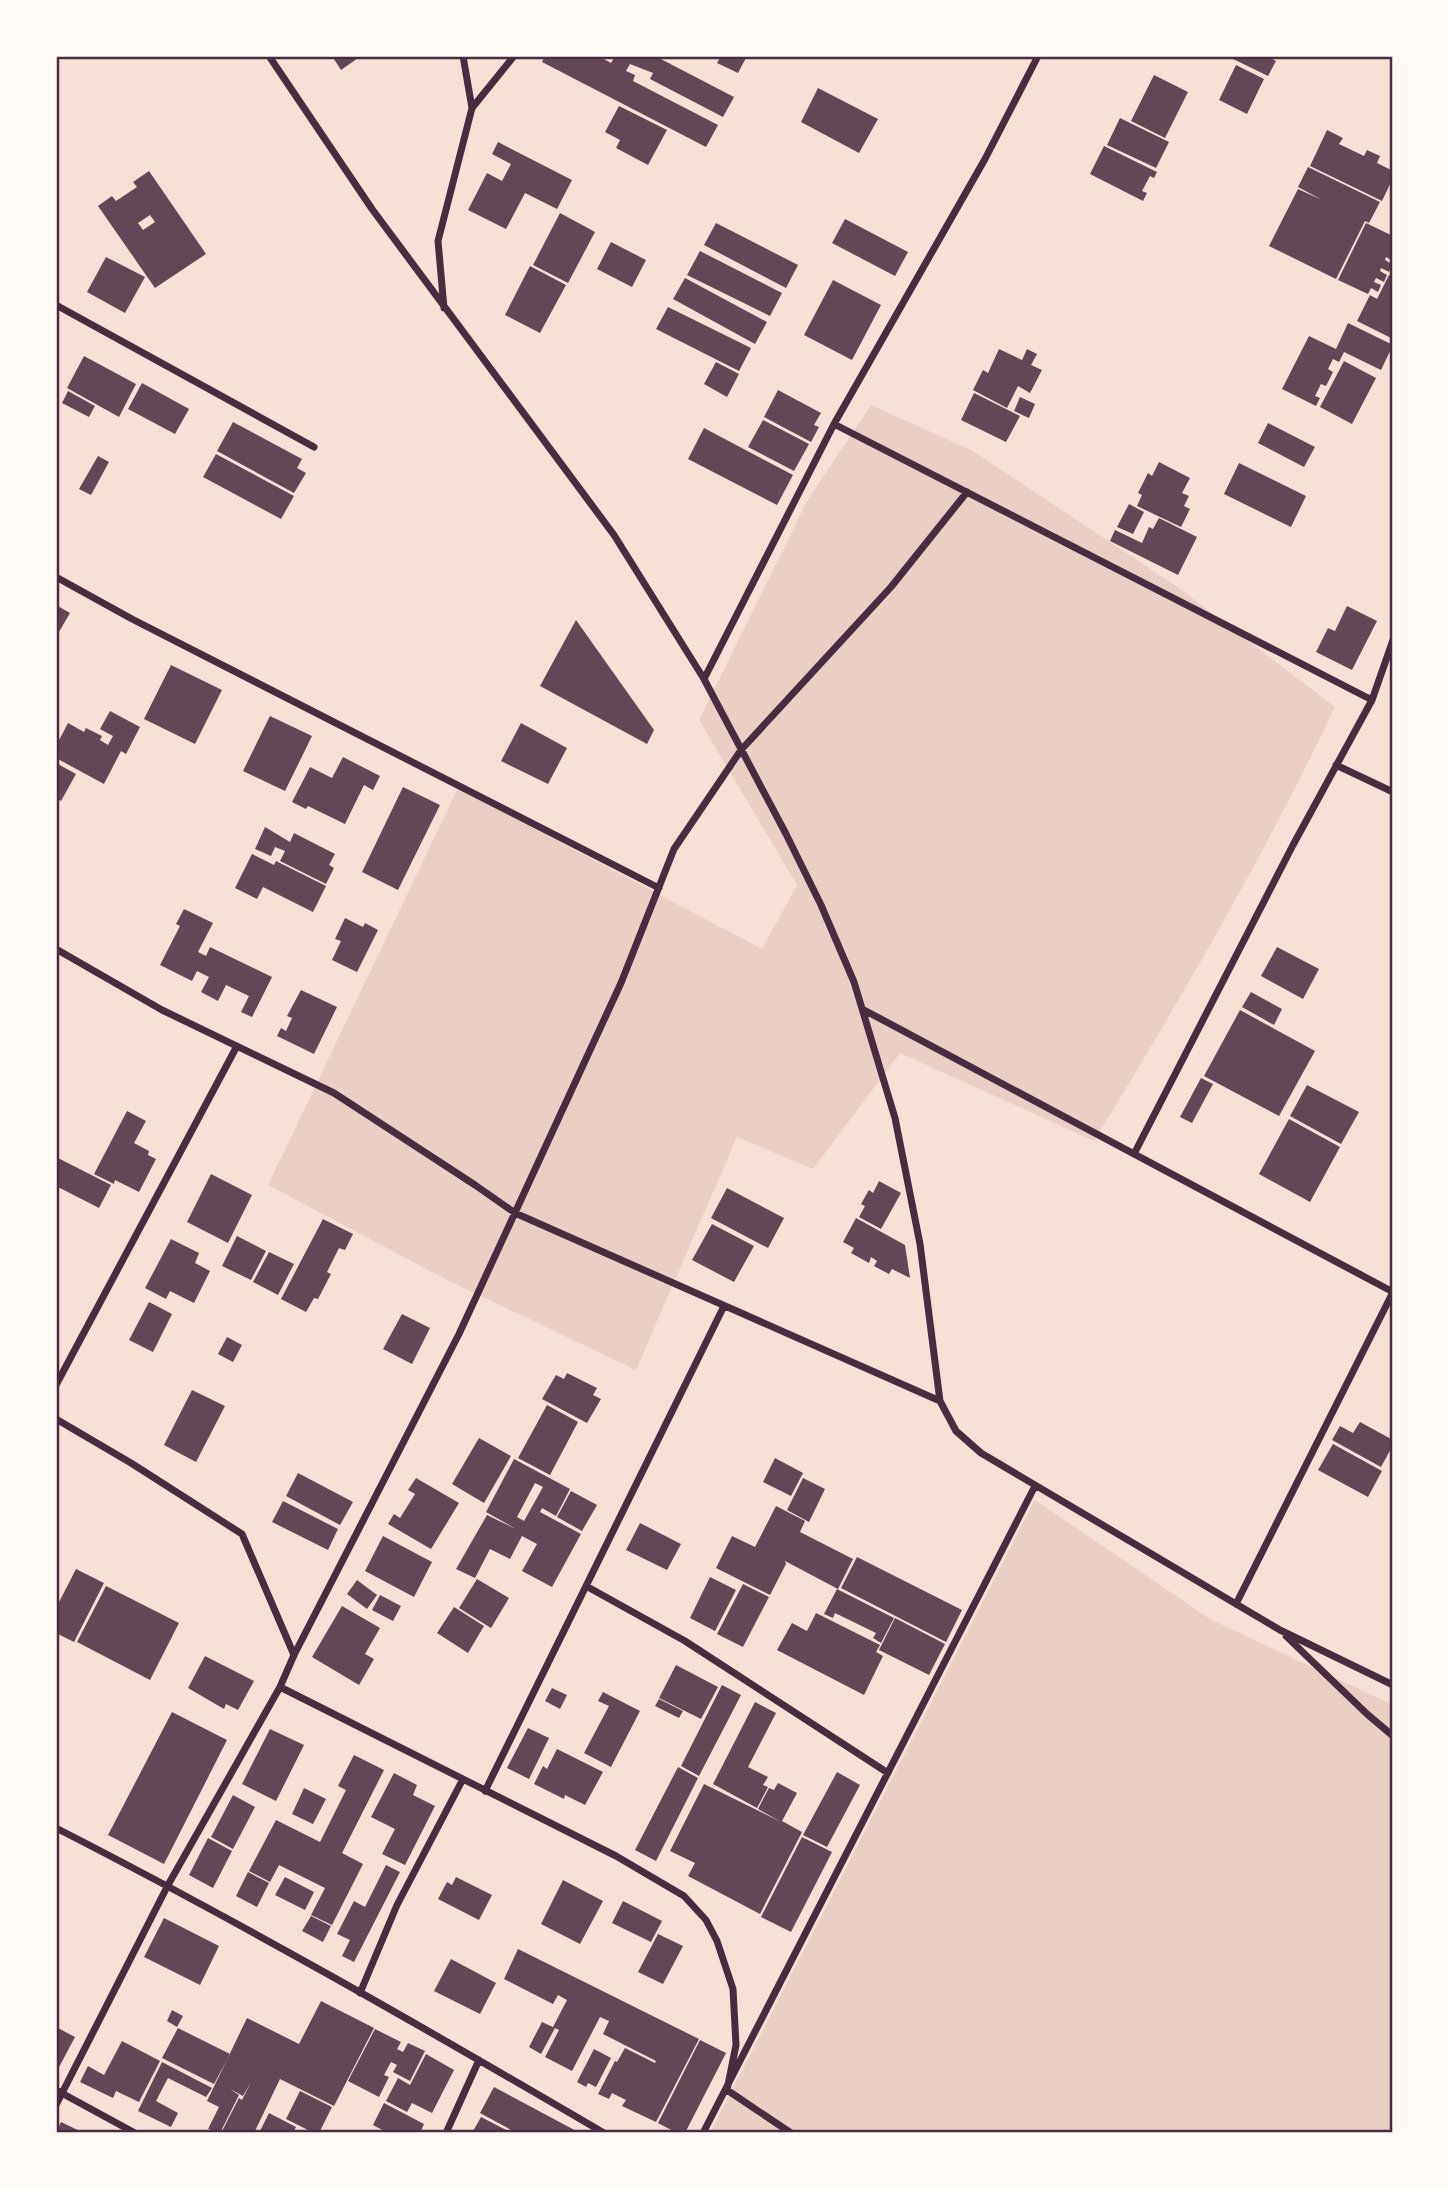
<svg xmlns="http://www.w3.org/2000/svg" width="1449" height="2189" font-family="'Exo 2',sans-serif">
<rect width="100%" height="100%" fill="#f7e1d7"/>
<path fill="#ebcfc5" d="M871,405l102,46 206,137 156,119c-71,150 -155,293 -241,434l-194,-88 -87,116 -76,-32 -101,233 -189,-90 -179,-95 190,-397 304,161 35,-64 -98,-165 109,-221z
M1035,1500l175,119 183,86v428h-683z"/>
<path fill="#644757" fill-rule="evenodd" d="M332,56h29l-20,14z
M545,56h61l-2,3 7,4 4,-7h40l79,41 -11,20 -73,-38 3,-6 -23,-9 -4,7 9,4 -2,6 85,44 -12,22 -164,-85z
M716,56h31l-9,17 -21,-10 3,-5z
M1227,56h40l9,5 -8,15z
M1236,65l28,14 -17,35 -28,-14z
M1154,75l34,17 -23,46 -34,-17z
M818,88l60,31 -19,34 -58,-31z
M619,106l48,24 -19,35 -32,-17 4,-8 -15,-8z
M1120,118l49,24 -13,26 -49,-23z
M1327,130l16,8 -4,6 25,12 3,-6 13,6 -3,7 16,8v7l-11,23 -72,-35z
M498,142l74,38 -15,29 -32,-16 -19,36 -38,-19 19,-37 15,8 9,-17 -19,-10z
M1104,146l53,26 -3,6 -4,-2 -8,15 5,2 -4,8 -53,-27z
M1308,167l72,35 -11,21 -4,-2 -29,58 -67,-33 29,-57 24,11 -24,-13z
M149,171l57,83 -51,34 -57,-82 14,-10 4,5 21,-14 -4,-5zM150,215l5,7 -12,8 -5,-7z
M560,213l35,19 -27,51 -35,-18z
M845,219l63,33 -13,24 -63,-33z
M716,223l82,42 -12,23 -82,-43z
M1366,223l27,13v11l-3,3 3,1v10l-7,-4 -1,3 7,4 -3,8 -8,-4 -1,3 7,4 -3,7 -8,-4 -2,4 7,3 -3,7 -7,-4 -3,6 -30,-14z
M611,242l35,18 -14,27 -35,-18z
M700,251l82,42 -12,23 -83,-41z
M106,257l39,20 -20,36 -38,-21z
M530,266l36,19 -26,48 -35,-18z
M1389,275l4,2v62l-36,-18 13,-26 7,4z
M685,278l82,44 -12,22 -82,-45z
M833,280l48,25 -29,55 -48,-25z
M668,307l83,41 -12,23 -83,-42z
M1348,323l45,22 -12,25 -37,-18 -5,10 -6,-3 -5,10 5,3 -7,14 -5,-2 -6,12 5,2 -4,8 -34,-17 27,-53 27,13z
M999,349l23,11 5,-11 10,5 -6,11 11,5 -12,23 -12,-7 -11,22 -34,-18 10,-20 5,3z
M84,356l52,28 -17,33 -52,-29z
M1344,361l32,17 -24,46 -32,-17z
M716,362l23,12 -12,23 -23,-13z
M142,383l47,26 -14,25 -47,-25z
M778,390l43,23 -7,12 5,2 -8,15 -47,-25z
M68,391l27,15 -6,11 -27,-14z
M974,393l46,23 -14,26 -45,-22z
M1020,397l15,7 -6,14 -15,-7z
M763,420l46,24 -15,27 -46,-24z
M233,422l69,37 -5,9 9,5 -12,20 -77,-42z
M1268,423l47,24 -11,20 -46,-24z
M704,428l89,47 -16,30 -89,-46z
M216,454l78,42 -13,23 -78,-42z
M98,456l11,6 -18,33 -12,-6z
M1159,462l31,16 -8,15 7,3 -5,10 6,3 -9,18 -44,-21 5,-11 -4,-2 10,-20 4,3z
M1239,463l67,33 -15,31 -67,-33z
M1129,504l15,8 -11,22 -16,-7z
M1159,518l38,19 -19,38 -68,-34 5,-11 27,13 7,-16 4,2z
M56,605l14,8 -14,24z
M1347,606l30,15 -25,49 -36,-18 12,-24 7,3z
M576,620l78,110 -7,14 -107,-58z
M171,665l51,25 -27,54 -51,-25z
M110,711l30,16 -14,27 -5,-3 -17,33 -48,-26v-12l12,-23 16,9 2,-4 16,8 -2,4 8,5 5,-9 -13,-7z
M270,716l42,20 -27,55 -42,-20z
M521,723l46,25 -19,36 -47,-23z
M343,757l37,19 -7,14 -9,-5 -19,39 -37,-18 -2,3 -14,-7 18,-35 22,11z
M56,763l20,11 -15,27 -5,-3z
M403,787l37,18 -42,85 -36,-18z
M265,827l25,15 4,-9 41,21 -6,11 5,3 -8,16 -46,-23 5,-10 -10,-4 -4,9 -16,-7z
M252,854l22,11 2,-4 50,25 -13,26 -50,-25 -6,12 -22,-11z
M184,909l29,14 -15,29 8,4 4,-9 62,30 -20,40 -11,-5 8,-16 -23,-11 -8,16 -17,-9 8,-15 -12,-6 -5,10 -32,-16 20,-39 -4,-2z
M345,918l18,9 2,-4 13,7 -21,42 -25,-12 9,-19 -6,-2z
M1277,947l42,22 -16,30 -42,-23z
M301,990l36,17 -23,47 -37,-18 4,-8 5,3 6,-13 -5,-2z
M1251,992l31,17 -8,16 -32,-18z
M1240,1010l75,41 -36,65 -75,-40z
M1201,1078l12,6 -21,39 -12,-6z
M1307,1085l52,27 -18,32 -51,-28z
M127,1111l19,10 -12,22 15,8 -1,4 8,4 -17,33 -24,-12 -1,4 -20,-10z
M1289,1119l51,28 -30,55 -51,-28z
M58,1158l53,27 -12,23 -43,-22v-24z
M211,1174l41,21 -24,48 -41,-21z
M879,1181l22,12 -20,36 -22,-12 6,-11 -4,-2 8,-14 4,3z
M727,1188l57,30 -16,30 -57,-30z
M856,1218l49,27 5,33 -18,-9 -3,5 -15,-8 3,-5 -6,-4 -2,6 -18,-10 3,-5 -11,-6z
M323,1219l30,15 -8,16 -6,-2 -12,24 4,2 -13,25 -4,-1 -8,14 -25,-13z
M712,1224l42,22 -20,36 -42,-22z
M237,1236l29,15 -15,29 -29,-14z
M171,1239l28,14 -4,10 15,8 -16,32 -24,-12 -4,8 -21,-11z
M269,1252l25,12 -16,31 -25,-13z
M149,1302l23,12 -19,38 -24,-12z
M402,1314l28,14 -18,36 -29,-15z
M227,1337l15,8 -9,17 -15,-8z
M567,1373l30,15 -4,7 8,4 -14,24 -45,-24 14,-24 8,4z
M192,1390l33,16 -29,56 -32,-17z
M547,1405l31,17 -28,53 -32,-17z
M1360,1422l33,18v5l-12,22 -49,-27 8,-14 13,7z
M479,1438l32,18 -27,47 -32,-19z
M1333,1444l49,27 -14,26 -50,-27z
M775,1458l28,15 -12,23 -28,-14z
M514,1459l56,30 -14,27 -14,-8 -2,4 41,22 -29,53 -30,-16 15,-27 -15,-8 -12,23 -20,-10 -15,29 -19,-9 31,-54 29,14 -30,-17zM535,1483l8,4 -19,34 -7,-4z
M298,1473l55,29 -13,23 -54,-29z
M416,1478l43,25 -28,46 -43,-25 6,-10 6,4 15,-24 -7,-4z
M803,1478l22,11 -16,33 -22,-12z
M571,1491l26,14 -15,26 -25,-14z
M283,1501l55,28 -10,21 -56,-28z
M776,1506l29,15 -5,11 53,27 -15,30 -53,-28 1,3 -16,31 -54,-27 16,-32 23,11z
M640,1523l41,21 -14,26 -41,-20z
M383,1536l49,26 -18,35 -49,-26z
M857,1557l105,53 -16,32 -105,-54z
M76,1569l28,14 -30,59 -18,-9v-25z
M710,1577l26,13 -21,41 -25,-13z
M477,1579l32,19 -18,30 -32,-20z
M357,1580l20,15 -10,14 -20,-15z
M743,1584l26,13 -26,50 -26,-13z
M106,1586l73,37 -29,57 -73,-38z
M837,1589l57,29 -13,25 -8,-5 3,-5 -41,-20 -2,5 -9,-4z
M380,1595l21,11 -8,15 -21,-11z
M342,1606l38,22 -15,26 9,5 -15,26 -47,-28z
M454,1607l30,19 -16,27 -31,-20z
M816,1613l64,32 -4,7 7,4 -19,39 -87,-45 15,-27 15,8z
M895,1618l50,26 -16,31 -50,-25z
M205,1656l49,25 -16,29 -12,-6 -2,5 -36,-21z
M676,1665l42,22 -17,32 -42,-21z
M722,1685l19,10 -42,81 -18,-10z
M552,1688l15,7 -7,14 -15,-8z
M603,1692l37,19 -29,56 -27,-14 25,-47 -11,-5z
M659,1699l24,12 -4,7 -24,-12z
M755,1702l21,11 -28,54 20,10 -5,8 5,2 -11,21 -44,-24z
M172,1712l55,28 -63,124 -56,-29z
M528,1728l21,10 -20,41 -22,-11z
M270,1729l34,16 -28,56 -34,-17z
M557,1749l46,23 -18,33 -20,-10 -1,4 -30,-15 9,-18 4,3z
M354,1755l30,15 -42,83 21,11 -31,61 -21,-10 14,-27 -46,-23 -9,17 -21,-11 27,-51 44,22 26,-52 -8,-4z
M678,1767l20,11 -42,83 -21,-11z
M837,1772l23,13 -33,62 -24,-12z
M394,1773l23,12 -4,10 22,11 -30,59 -23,-11 13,-25 -24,-12z
M778,1783l19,10 -15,28 20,11 -42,82 -72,-38 7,-13 -25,-12 34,-67 77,38 -23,-13 11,-21 5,2z
M304,1788l22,11 -13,25 -21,-10z
M233,1795l22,12 -22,42 -22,-12z
M802,1837l30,15 -41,80 -30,-15z
M208,1838l24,13 -19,37 -24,-13z
M386,1865l14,7 -46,90 -12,-6 8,-16 -13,-6 17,-33 11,6z
M248,1872l21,11 -12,24 -21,-11z
M285,1877l29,15 -9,18 -30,-15z
M456,1877l36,18 -13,25 -41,-21 9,-17 5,3z
M563,1880l40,21 -23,43 -39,-20z
M623,1901l39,20 -11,21 -39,-19z
M311,1916l20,10 -8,16 -21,-11z
M164,1918l55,28 -19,39 -56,-28z
M658,1934l25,12 -20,38 -25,-12z
M518,1949l181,90 -43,83 -34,-16 4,-6 -14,-7 -3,6 -11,-5 17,-33 2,1 8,-14 30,15 1,-2 -53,-27 6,-13 -9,-4 -28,54 -27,-14 14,-27 -6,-3 14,-27 -9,-5 -5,9 -49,-25z
M451,1959l45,24 -16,31 -46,-23z
M321,2001l53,27 -40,78 -54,-27 -26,54h-33l18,-35 3,2 9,-18 -8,14 -13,-7 9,6 -19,38 -12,-4 11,-22 -12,-6 40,-83 52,26z
M172,2010l11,6 -6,11 -10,-6z
M542,2022l13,6 -14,26 -12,-7z
M56,2027l19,10 -17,32 -2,-1z
M178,2028l52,26 -16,30 -52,-26z
M375,2029l26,13 -4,7 6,3 5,-9 17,8 -15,30 -17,-9 4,-7 -6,-3 -7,13 5,2 -10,20 -31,-16z
M700,2040l26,13 -41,80h-8l-19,-10z
M122,2041l38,20 -21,41 -23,-11 -3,7 -33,-16 8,-16 16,9z
M594,2049l17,9 -15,29 -8,-4 -2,4 -9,-5z
M426,2054l28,16 -22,43 -20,-10 -5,9 -21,-11 12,-23 12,7z
M162,2062l50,26 -6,9 -38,-19 -12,23 22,12 -7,14 -33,-16z
M494,2087l86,46h-63l-37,-20z
M300,2091l32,16 -13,26h-5l-28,-14z
M384,2103l40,21 -4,9h-32l-15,-8z
M269,2113l27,14 -3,6h-34z
M481,2117l31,16h-40z
M61,2122l23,11h-28z"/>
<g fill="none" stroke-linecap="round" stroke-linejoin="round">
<path stroke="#4a2c40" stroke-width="7" d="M269,56l103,153 242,326 90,144 82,155 35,71 33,77 41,136 25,126 20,157 16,30 25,22 299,177 113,55
M472,108l42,-52
M56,305l258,142
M444,308l-6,-67 34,-133 -9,-52
M834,424l538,276
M56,577l76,42 527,269
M704,679l130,-255 151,-265 53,-103
M1336,765l57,27
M56,949l106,61 172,83 141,92 40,28 425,188
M864,1010l529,282
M1134,1154l159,-309 79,-145 21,-60
M56,1385l181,-339
M56,1419l75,44 111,71 52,121
M586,1586l99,55 203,132
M1236,1604l157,-312
M1286,1636l81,78 26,22
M280,1687l336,169 68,40 22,24 11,21 16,48 3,56 -9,45 64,43
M485,1791l239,-485
M56,1828c186,95 367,199 548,305
M360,1993l37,-88 66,-126
M56,2090l79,43
M56,2105l112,-220 112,-198 14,-32 165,-321 162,-351 53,-134 67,-99 150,-163 76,-95
M446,2133l33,-73
M703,2133l332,-647"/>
</g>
<rect width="1449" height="2189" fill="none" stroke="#fffaf5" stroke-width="116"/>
<rect x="58" y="58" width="1333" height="2073" fill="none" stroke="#4a2c40" stroke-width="2.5"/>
</svg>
